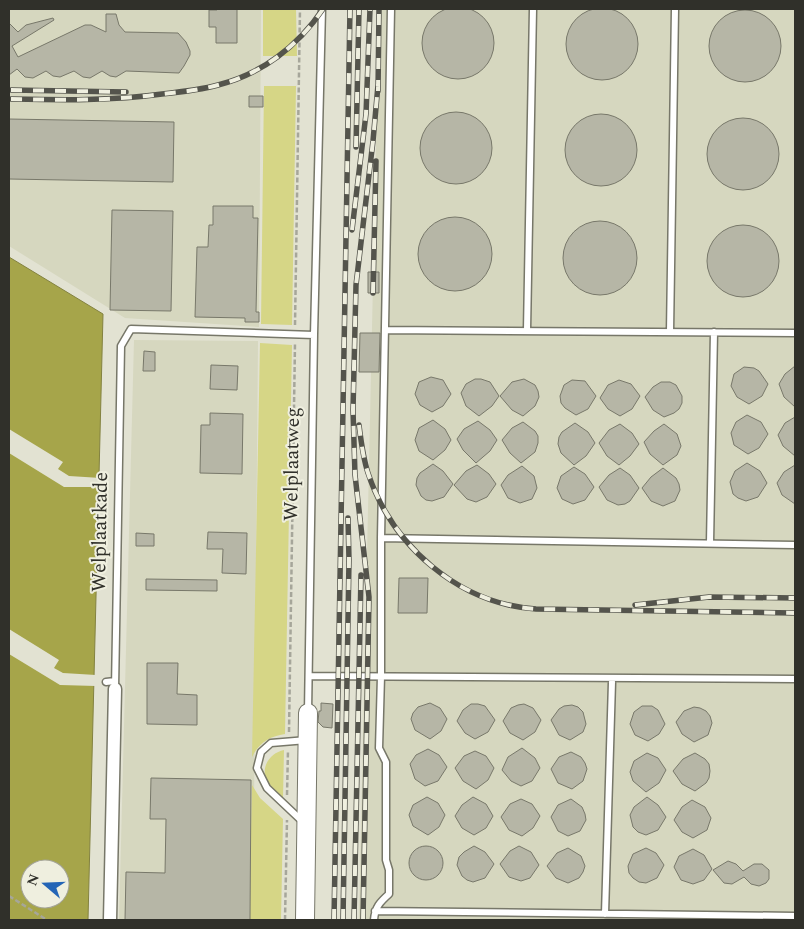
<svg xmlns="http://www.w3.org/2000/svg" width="804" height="929" font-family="Spectral,serif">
<rect width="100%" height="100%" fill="#e2e2d2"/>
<path fill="#d6d7bf" d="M9,9h252l-2,318 -134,-9 -116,-72z
M379,9h416v911h-436z
M134,340l124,1 -5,579h-134z"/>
<path fill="#d6d686" d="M263,9h33l1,47h-34z
M264,86h32l-4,239 -31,-1z
M260,343l32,2 -7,389c-15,2 -26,9 -33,23z
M284,750l-1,49c-5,-6 -12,-11 -16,-18 -7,-14 3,-28 17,-31z
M252,785l8,13 23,21 -2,101h-32z"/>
<path fill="#a6a54a" stroke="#838240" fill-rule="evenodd" d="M9,257l94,57 -15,606h-79zM30,869h30v30h-30z"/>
<path fill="#e2e2d2" d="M9,429l54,33 -5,7 11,7 32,2v9h-37l-55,-34z
M9,629l50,31 -5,8 9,5 33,2v11l-36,-1 -51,-31z"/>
<path fill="#b6b6a6" stroke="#78786a" d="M422 43a36 36 0 1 1 72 0a36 36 0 1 1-72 0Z
M566 44a36 36 0 1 1 72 0a36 36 0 1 1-72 0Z
M217,9h20v34h-21v-16h-7v-17h8z
M709 46a36 36 0 1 1 72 0a36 36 0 1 1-72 0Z
M106,14h10l3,11 6,7 53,1 8,9 4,9v4l-6,11 -5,7 -53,-2 -10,6 -6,-1 -8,-5 -12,7 -7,-1 -9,-6 -14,6 -7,-1 -7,-5 -13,7 -8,-1 -8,-8 -8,6v-52l9,9 8,-7 27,-7 1,2 -42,26 6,11 67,-32h6l15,7z
M249,96h14v11h-14z
M420 148a36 36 0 1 1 72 0a36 36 0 1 1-72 0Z
M565 150a36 36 0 1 1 72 0a36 36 0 1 1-72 0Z
M707 154a36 36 0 1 1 72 0a36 36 0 1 1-72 0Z
M9,119l165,3 -1,60 -164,-3z
M213,206h40v12h5l-2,94h3v10h-14v-4l-50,-1 2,-70h11l1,-22h4z
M112,210l61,1 -2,100 -61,-1z
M418 254a37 37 0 1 1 74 0a37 37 0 1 1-74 0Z
M563 258a37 37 0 1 1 74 0a37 37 0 1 1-74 0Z
M707 261a36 36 0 1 1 72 0a36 36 0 1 1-72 0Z
M368,272h11v21h-11z
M360,333h20l-1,39h-20z
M144,351l11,1v19h-12z
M211,365l27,1 -1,24 -27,-1z
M795,366v41l-11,-10 -5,-13 6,-10z
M744,367l10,1 5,3 9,13 -6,12 -13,8 -12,-7 -6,-11 3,-12z
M431,377l12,3 8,14 -8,12 -11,6 -12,-7 -5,-11 4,-12z
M475,379h6l9,3 9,14 -7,10 -13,10 -13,-10 -5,-13 5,-9z
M524,379l11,6 3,6 1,6 -4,9 -12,10 -11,-6 -12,-14 12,-14z
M572,380l13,1 11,15 -8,13 -12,6 -11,-7 -4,-5 -1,-7 4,-11z
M619,380l12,4 9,12 -8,13 -12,7 -12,-7 -8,-11 8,-13z
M661,382h9l6,3 6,11v7l-3,6 -5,4 -10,4 -11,-7 -8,-13 8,-10z
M210,413l33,1 -1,60 -42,-1 1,-48h9z
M747,415l14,7 7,12 -9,14 -11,6 -14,-9 -3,-12 5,-11z
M795,417v39l-12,-10 -5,-11 7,-12z
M433,420l12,9 6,11 -6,10 -12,10 -14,-9 -4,-11 4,-12z
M478,421l12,9 7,10 -7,11 -14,12 -13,-13 -6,-11 7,-10z
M523,422l12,9 3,5v7l-3,9 -14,11 -11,-10 -8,-13 10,-12z
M575,423l13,9 7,11 -9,13 -12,9 -13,-12 -3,-9 1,-7 3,-5z
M620,424l12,9 7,11 -9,12 -11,9 -12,-9 -8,-13 10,-13z
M664,424l13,10 4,12 -4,9 -14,10 -13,-11 -6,-12 10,-11z
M747,463l13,8 7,12 -9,14 -12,4 -8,-3 -5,-4 -3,-12 5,-11z
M433,464l10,7 10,13 -9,13 -12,4 -6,-1 -5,-4 -5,-11 1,-7 3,-5z
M477,465l12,9 7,10 -9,13 -11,5 -9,-3 -13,-14 12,-14z
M795,465v39l-13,-9 -5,-12 7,-11z
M522,466l12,10 3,12 -5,11 -12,4 -12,-5 -7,-13 7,-10z
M574,467l11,7 9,13 -9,13 -12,4 -11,-5 -5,-11 4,-12z
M620,468l10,7 9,13 -9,13 -5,3 -7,1 -11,-5 -8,-13 10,-12z
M663,468l13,10 3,6 1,6 -5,11 -12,5 -12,-5 -9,-13 9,-11z
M208,532l39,1 -1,41 -24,-1 1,-24h-16z
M136,533l18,1v12h-18z
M399,578h29l-1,35h-29z
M146,579l71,1v11l-71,-1z
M147,663h31l-1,31 20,1v30l-50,-1z
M321,703l12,1 -1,24 -9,-1 -5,-5 1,-11h2z
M430,703l10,5 7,11 -6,12 -11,8 -15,-9 -4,-11 2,-6 5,-6z
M471,704h7l7,2 10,14 -7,12 -13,7 -10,-6 -8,-12 6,-11z
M524,704l9,4 8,12 -6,12 -12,8 -13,-7 -7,-12 8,-13 7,-3z
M572,705l6,2 5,5 3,12 -3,8 -13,8 -11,-5 -8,-15 8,-11 5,-3z
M642,706h10l6,4 7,14 -6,10 -11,7 -13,-6 -5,-11 4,-12z
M694,707l6,1 6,3 4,5 2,7 -4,12 -14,7 -12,-8 -6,-12 8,-11z
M522,748l13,10 5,10 -8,13 -11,5 -10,-5 -9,-11 6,-13z
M428,749l11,6 8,12 -9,14 -13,5 -10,-7 -5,-15 6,-9z
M475,751l11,5 8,12 -6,12 -12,9 -13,-8 -8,-13 9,-12z
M571,752l10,5 4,6 2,6 -4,12 -11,8 -14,-6 -7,-14 8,-12z
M647,753l11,5 8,12 -7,13 -13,9 -13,-11 -3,-9 4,-11z
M695,753l10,6 4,5 1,7 -1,7 -3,5 -11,8 -13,-7 -9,-13 10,-12z
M151,778l100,2 -1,140h-125l1,-48 39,1 1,-54h-16z
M427,797l11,6 7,12 -6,12 -11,8 -15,-9 -4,-11 4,-10z
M473,797l13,7 7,12 -7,12 -12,7 -12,-7 -7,-12 7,-11z
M647,797l11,8 8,12 -8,13 -12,5 -8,-3 -5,-5 -3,-12 4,-8z
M521,799l11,5 8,12 -7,12 -11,8 -13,-6 -8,-13 9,-13z
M571,799l11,8 3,7 1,6 -6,11 -12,5 -10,-5 -7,-14 7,-12z
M692,800l13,7 6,11 -4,12 -14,8 -11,-6 -8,-12 8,-13z
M474,846l11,6 9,12 -9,14 -12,4 -6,-2 -5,-4 -5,-11 2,-8 5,-5z
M519,846l12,6 8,13 -9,13 -9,3 -12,-4 -9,-13 10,-13z
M409 863a17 17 0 1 1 34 0a17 17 0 1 1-34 0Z
M568,848l13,8 4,10 -2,6 -4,6 -11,5 -12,-5 -9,-12 10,-13z
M646,848l10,5 8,12 -7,13 -11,5 -7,-1 -6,-4 -4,-5 -1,-7 5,-12z
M693,849l11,6 8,14 -8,11 -11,4 -12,-4 -7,-13 5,-11z
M728,861l8,3 7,7 11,-7h8l7,6v9l-3,4 -7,3 -8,-2 -7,-7 -12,7 -8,-1 -11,-13z"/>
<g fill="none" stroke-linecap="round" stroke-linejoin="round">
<defs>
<path id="lane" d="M385,330l410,3
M527,330l6,-321
M670,332l5,-323
M381,538l414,7
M710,543l4,-211
M310,676l485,3
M106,682l9,-1
M115,689l6,-343 10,-17 183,6
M308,712l6,-377 8,-326
M303,822l-36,-34 -10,-20 4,-16 10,-9 36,-3
M375,911l420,5
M605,914l7,-232
M374,920c1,-13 6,-18 15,-26v-24l-3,-10v-98l-7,-14 2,-72v-138l10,-529"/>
<path id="street" d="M110,920l5,-231"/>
<path id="secondary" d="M305,920l3,-207"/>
</defs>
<use href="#lane" stroke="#777769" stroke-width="9"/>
<use href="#street" stroke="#777769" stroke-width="15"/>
<use href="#secondary" stroke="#777769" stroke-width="20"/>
<path stroke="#a6a69a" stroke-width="2.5" stroke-dasharray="5 2.5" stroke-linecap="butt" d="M295,325l5,-316
M289,732l6,-389
M287,795l1,-45
M9,896l38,24
M285,920l2,-100"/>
<use href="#lane" stroke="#fff" stroke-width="6"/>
<use href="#street" stroke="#fff" stroke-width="12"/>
<use href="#secondary" stroke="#fff" stroke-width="18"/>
<defs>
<path id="rail" d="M11,90l115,2
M378,91l1,-82
M11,99c51,1 100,2 151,-5 19,-2 38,-4 56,-9 44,-11 80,-39 105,-76
M356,147l3,-138
M352,230l14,-116 4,-105
M373,293l3,-132
M359,425c2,16 4,33 9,48 24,73 91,131 168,136l259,4
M635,605l74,-8 86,1
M334,920l16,-911
M343,920l6,-360 -1,-42
M354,920l7,-345
M363,920l6,-323 -14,-122 -2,-65 3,-125 17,-144 5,-56"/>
</defs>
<use href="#rail" stroke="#54544c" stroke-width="5.5"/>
<use href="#rail" stroke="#efefdf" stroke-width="4" stroke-dasharray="11" stroke-linecap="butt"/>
</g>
<g text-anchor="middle" stroke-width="4" stroke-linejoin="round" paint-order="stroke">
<g font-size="20" fill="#30302a" stroke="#efefdf">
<text transform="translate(291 464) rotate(-89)" y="7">Welplaatweg</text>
<text transform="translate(99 532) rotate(-89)" y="7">Welplaatkade</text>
</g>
</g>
<rect width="804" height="929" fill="none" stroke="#30302a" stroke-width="20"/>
<g transform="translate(45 884) rotate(289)"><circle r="24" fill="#efefdf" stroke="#a3a397"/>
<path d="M0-4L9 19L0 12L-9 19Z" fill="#2465b6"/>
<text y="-8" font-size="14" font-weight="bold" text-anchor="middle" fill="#30302a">N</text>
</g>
</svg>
